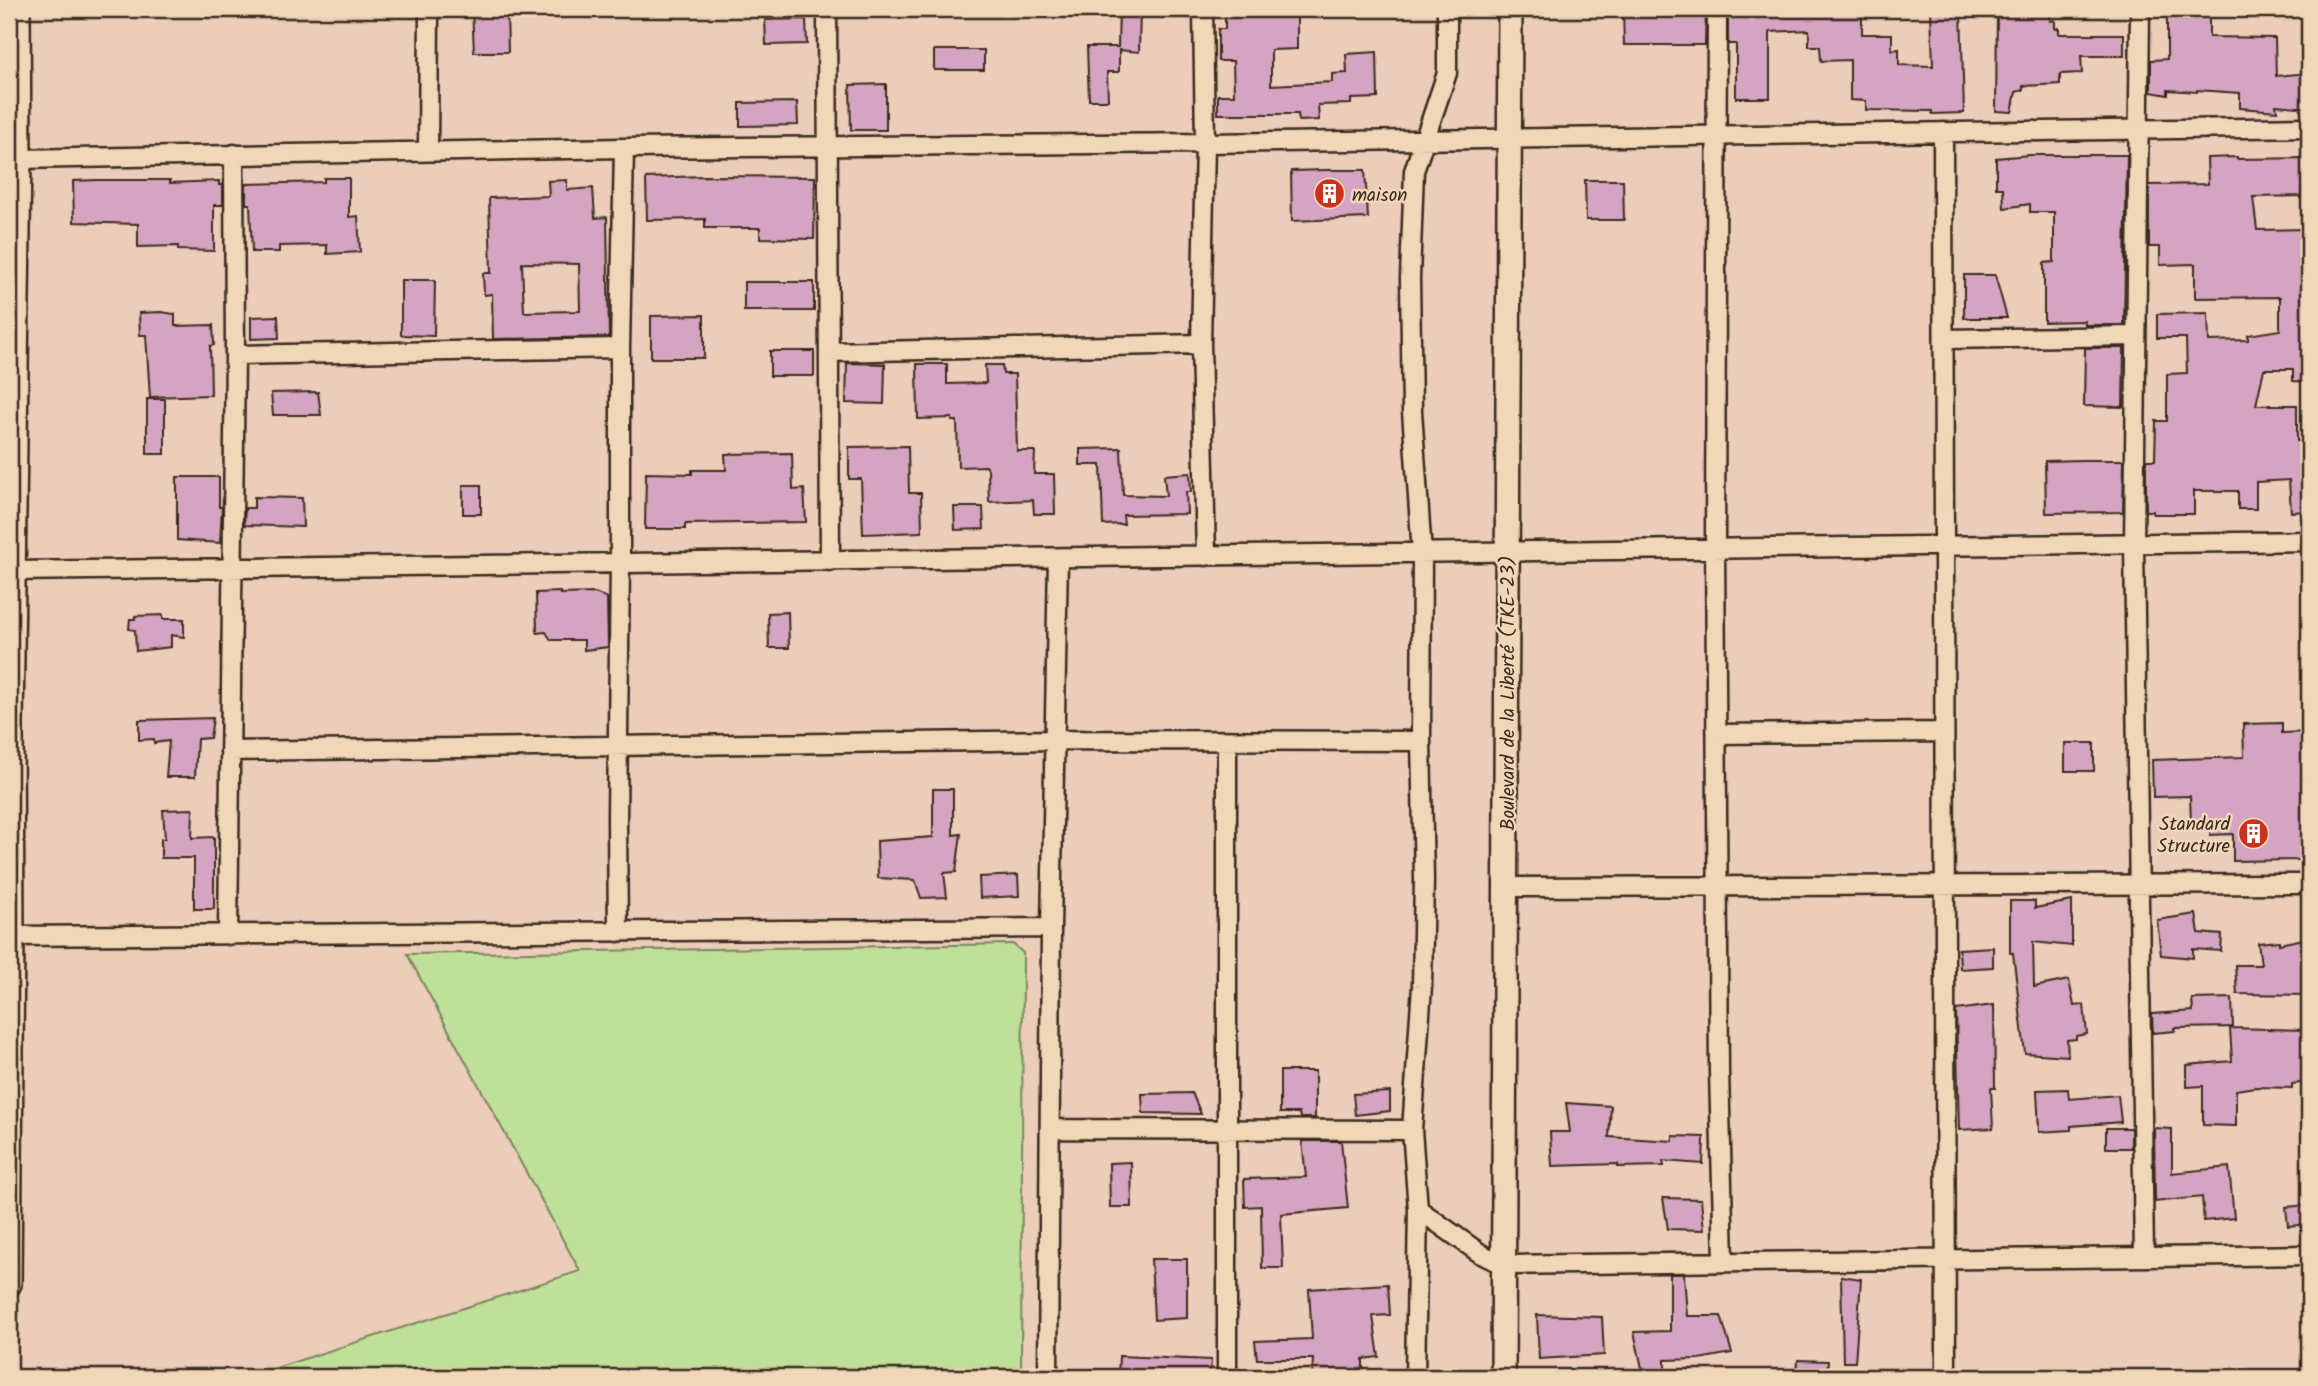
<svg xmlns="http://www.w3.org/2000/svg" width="2318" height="1386" font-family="Kalam,sans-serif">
<rect width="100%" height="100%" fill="#ebcdba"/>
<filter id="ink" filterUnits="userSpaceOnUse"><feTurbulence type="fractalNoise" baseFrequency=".0143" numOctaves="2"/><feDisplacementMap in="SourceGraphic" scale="14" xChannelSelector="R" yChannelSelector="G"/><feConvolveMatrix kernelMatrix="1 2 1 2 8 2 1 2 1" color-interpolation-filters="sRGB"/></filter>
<g filter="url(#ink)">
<path fill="#bee099" stroke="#7c855c" stroke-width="2" d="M1013,944l10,9 -2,424h-774l333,-106 -173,-317z"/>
<path fill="#d5a4c2" stroke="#3b2a1e" stroke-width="2" fill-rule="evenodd" d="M472,9h35l1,43h-34z
M1119,9h21l-1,43 -20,-2v22h-12l1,28h-19l-2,-53h31z
M1623,9l59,3v-3h24l-1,36h-81z
M1728,9h134v25h30v16l7,-1v16l34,1 -2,-55h5v-2h25l3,104 -32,1v-3l-66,-1v-9l-16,-1v-40l-29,1 -1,-15h-11v-16l-39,2v66h-34v-54h-8z
M1997,9h52l1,12 5,-1v9l4,-1v6h65v22h-43l1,17 -22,1v10l-37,2v4l-7,2 -4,20 -16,-1z
M2167,9h42v28l66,1 1,38 33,-3v35l-33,-3 1,6 -37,-3v-15l-43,-3v2l-29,-2v5l-17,-3v-32l16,-1z
M1297,14v35l-26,1v35l61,-3v-8l15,-1 -1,-19 31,-2 1,46 -27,1v5l-33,1 1,15 -20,1 -1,-7h-80v-19h16l-1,-34h-15v-32h7v-14z
M806,19l1,25 -41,1 -1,-25z
M934,50h50v20h-50z
M886,84v46h-35l-1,-45z
M797,102l1,23 -58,1v-23z
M2030,155h97l-3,170h-39v-4l-41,1v-59l10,-1v-50h-24v-8l-26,4 -1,-20h-7v-30z
M2237,157v2l72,-1v38l-56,1 4,33 52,-1v153l-16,-1v-12h-29l-8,36h41v36h10l2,70 -18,1 -2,-32 -33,2v27h-18v-18h-44v23h-41v-3h-7v-51h9l1,-39h11v-47l20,-1 -1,-35h-29v-24l51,-1 1,28 39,-1v-5l32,-5v-33l-85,1v-34l-35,1v-18h-11v-62l59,-1 -1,-26z
M1326,170h39l3,48 -76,3 -1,-50z
M705,176l110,1 -1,62 -54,-1v-10h-55v-9l-58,1 -1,-42z
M324,178h25v39l9,-1 2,36 -33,2v-9l-48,1v6h-27l-2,-48h-4v-20l78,-2z
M97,180h73v3l49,-2v4h4v20h-9v46l-36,-1v-4l-40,1v-23l-64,-2 -1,-41z
M567,180v10l26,-2 2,30 12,-1 2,120 -116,2 -1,-45 -8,1 -1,-22h8l-2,-75 60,-2 -1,-15zM522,263l57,1 1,47 -56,1z
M1585,180h38l1,40h-38z
M1964,275h31l12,43h-43z
M401,280h34l-1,56 -33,-1z
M744,282h70v29h-70z
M161,312l14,2v12l38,-1 1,20 -4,1 1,49 -61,2 -4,-62h-6l-1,-22z
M704,315v43h-53v-42z
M278,316l1,22 -28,1v-22z
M2085,348h39l-1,59 -39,-1z
M770,351h44v25h-44z
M847,363l38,1 -1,40 -38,-1z
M917,364h30v20l39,-1 -1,-18h17l1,9h12l2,77h18l-1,23h20l1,40h-21l-1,-14 -44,2 -1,-33 -2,-3 -28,1 -1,-46h-5v-3l-34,1z
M318,392l3,23h-48l-2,-22z
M147,399h18v55h-18z
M908,446l1,47h12l1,39 -59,2 -2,-55h-12v-32z
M1121,448l2,47 43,1 -2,-21 26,-2 1,19h-5l1,22 -64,1 1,9 -21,1 -2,-60h-21v-16z
M792,453l1,37 11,-1 2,33 -121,2v5h-40l1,-56 46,1v-4h34l-1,-16z
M2082,460h42l-1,52 -77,1 -1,-52z
M177,477h42v30h3l-2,36 -43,-3z
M463,485h18v29h-18z
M254,497l48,1 1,29 -59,-2 1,-17h9z
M954,507h29l1,22 -29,1z
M560,592v2l35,-1 12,5 1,49 -24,3v-10h-33l-5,-8 -9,1 -1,-40z
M788,612l1,36h-20l-1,-35z
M163,615v4h21v18l-13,-2v12l-35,4 -1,-21 -6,-1 1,-10h5v-3z
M213,718l-3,20 -13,1 -2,38h-29l3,-36 -15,2v-4l-15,1v-20z
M2282,723v10l25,-1 2,121 -5,1v6l-71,1v-27l-23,1v-12h-19l-1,-27 -37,1 -1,-37 92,-3 -1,-33z
M2065,743h29v28h-29z
M933,789h20v46l8,-1 -5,38 -12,1 3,24 -26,1 -6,-18 -37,-2 -1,-37 56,-4z
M193,809l-1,29 22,-1v72h-20v-51h-33v-19l4,-1 -2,-28z
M1018,875l1,21 -39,2 -1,-21z
M2010,901h25v7l37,-7v45l-39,-4 1,45 35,-7 5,26 10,-1 3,29 -11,2v3l-9,1 1,16 -43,-3 -12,-100h-3z
M2196,914l3,19 23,2 -1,16 -28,-2v9l-32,-3 -4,-35z
M2309,938v57l-72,-1 -2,-29h26l-3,-22 21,-2v3z
M1993,947v20l-33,2 -1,-20z
M2232,998l1,29 -59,1 1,3 -22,2 -1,-19 41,-3 -1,-12z
M1994,1005l1,83h-4l2,40 -34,2 -3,-120z
M2230,1028l76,2v34l3,-1v19l-17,2v4l-37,-1 -19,3v36l-33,-1v-39l-16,1v-22l45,-4z
M1280,1071h35v47h-15l-1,-5h-19z
M2068,1089l1,10 49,-4 3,27 -50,4v4l-32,2 -2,-42z
M1390,1092v19l-35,4 -2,-21z
M1192,1093l9,21 -58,-1 -1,-19z
M1566,1103l45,3 -2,31 64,4v-5l31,1 -1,27 -40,-3 1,5 -46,1v-3l-66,2 -2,-34h20z
M2106,1128h25v20h-25z
M2154,1128l18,1v44l57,-6 5,51 -30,3 -2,-24 -47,5z
M1302,1141h39l7,67 -67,6 2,54h-21l-1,-62 -16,1 -1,-28 62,-2z
M1131,1162l1,45h-22l-1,-44z
M1663,1198l38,1 3,31 -36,-1z
M2308,1205l1,19 -21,2 -2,-19z
M1151,1259h36v59l-33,2z
M1670,1274h14l3,42h34l11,37 -33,6 -34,1v17h-21l-10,-45 36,-1z
M1841,1276l20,3 -6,83h-12z
M1388,1284l2,31 -17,1 6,41 -16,2v14h-27v4h-24l1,-18h-56l-2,-18 57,-2 -3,-50z
M1537,1315l65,2 2,38 -65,4z
M1119,1356l92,4 -1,17h-92z
M1798,1360l30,1 -1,16h-30z"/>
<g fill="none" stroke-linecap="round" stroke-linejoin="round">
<defs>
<path id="minor" d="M827,9l3,552
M1203,9l2,134 -4,201 5,212
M1717,9l-2,540 4,522 5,190
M2140,9l-6,535 10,712
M1943,132l3,1245
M428,151l1,-142
M19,159l605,-11 581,-5 1104,-16
M1944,339l192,-3
M829,352l372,-8
M235,355l385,-7
M13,571l2296,-30
M1717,734l227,-2
M1227,741v636
M230,751l825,-11 366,1
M1506,887l803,-3
M618,932l-1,-112 3,-257v-215l4,-200
M228,935l7,-580 -1,-201
M12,936l1039,-8 7,-370
M1050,1129l362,1 6,79 63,45 23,11 805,-10
M1412,1130l10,-144 2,-107 -3,-138 1,-187 -10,-143 -2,-133 4,-107 33,-98v-64
M1048,1377l3,-449
M1415,1377l3,-168"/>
<path id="tertiary" d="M9,1284l3,-348 -1,-212 8,-565 -1,-150
M1503,1377l7,-1368"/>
</defs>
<use href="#minor" stroke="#3b2a1e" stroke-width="23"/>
<use href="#tertiary" stroke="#3b2a1e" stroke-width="28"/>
<use href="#minor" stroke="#f0d7b8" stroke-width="18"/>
<use href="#tertiary" stroke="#f0d7b8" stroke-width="23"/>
</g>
</g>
<defs>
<symbol id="building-disc" viewBox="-11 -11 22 22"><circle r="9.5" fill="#c8321e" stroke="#f0d7b8"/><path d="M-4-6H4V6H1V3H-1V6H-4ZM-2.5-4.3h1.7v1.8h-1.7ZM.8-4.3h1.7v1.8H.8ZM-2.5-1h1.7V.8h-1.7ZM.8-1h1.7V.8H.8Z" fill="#fff"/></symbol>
</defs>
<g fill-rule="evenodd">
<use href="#building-disc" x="1312" y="176" width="35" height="35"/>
<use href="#building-disc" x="2236" y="816" width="35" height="35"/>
</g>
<g text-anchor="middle" stroke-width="5" stroke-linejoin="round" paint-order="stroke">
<g font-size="19" fill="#3b2a1e" stroke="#f0d7b8" text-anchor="start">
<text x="1352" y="201">maison</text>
<text x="2230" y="830" text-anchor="end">Standard<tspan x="2230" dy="22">Structure</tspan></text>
</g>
<g font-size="19" fill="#3b2a1e" stroke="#f0d7b8">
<text transform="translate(1507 693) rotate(-90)" y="7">Boulevard de la Liberté (TKE-23)</text>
</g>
</g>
<rect width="2318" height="1386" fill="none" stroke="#f0d7b8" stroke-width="35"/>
<rect x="18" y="18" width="2283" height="1351" fill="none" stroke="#3b2a1e" stroke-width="2.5" filter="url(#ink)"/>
</svg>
